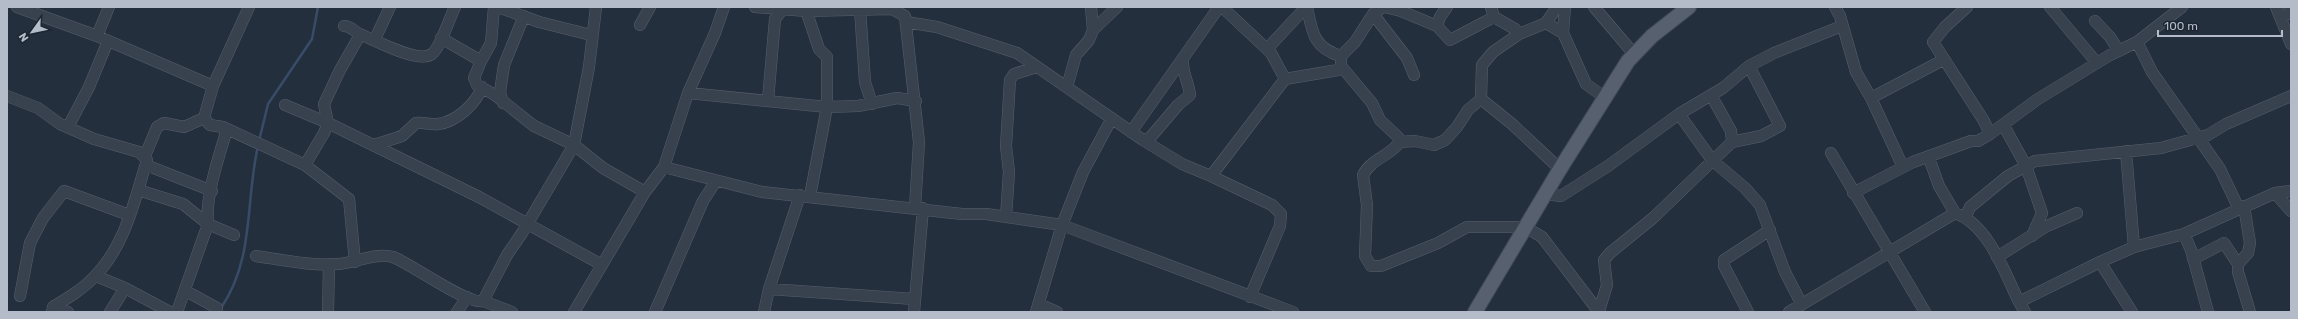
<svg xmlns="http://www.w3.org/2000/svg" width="2298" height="319" font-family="Rubik,sans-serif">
<rect width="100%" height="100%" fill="#242f3e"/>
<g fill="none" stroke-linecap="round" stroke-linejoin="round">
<path stroke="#394c67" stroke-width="2.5" d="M259,141l9,-37 44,-65 6,-32
M221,308c34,-50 24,-106 37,-162"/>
<defs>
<path id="minor" d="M17,7l80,29 116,50 -9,32 6,7 13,2 82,38 19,-32 4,-10 151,74 123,68 43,-73 19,-25 98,25 200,22h24l76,11 231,87
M494,7l-3,36 -10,18 -7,17 3,7 18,10 39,31 40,19 29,23 42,24
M498,7l41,15 52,13
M755,7l51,4 86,-2 13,7 14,126 -4,66
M805,7l14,42 8,8v50l-17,89
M1091,7l2,23
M1222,7l49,46 14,26 -74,97 61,29 9,9 -1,12 -30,71
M1307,7c5,24 6,41 34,49
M1385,7l16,4 36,15 13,14 44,-23
M1491,7l3,10 21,12 4,5
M1557,7l-11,16 -27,11 -26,18 -11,13 -1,34 31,25 48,45
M1594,7l40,47
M1835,7l5,9 16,56 15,26 32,69
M1967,7l-22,20 -12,15 51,79 6,13
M2050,7l47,56
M2276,7l15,37
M860,9l5,73 7,22
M1373,14l34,44 7,17
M2282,18l9,-7
M2095,21l15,16 9,14
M906,22l31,5 80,26 126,87 39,24 29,12
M1546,23l17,10 23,51 18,13
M640,25l10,-18
M344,26c8,0 11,7 18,9 15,6 56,29 70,19 8,-6 18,-37 23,-47
M1437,26l3,-9 7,-10
M1563,33l2,-26
M97,36l12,-29
M441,38l40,23
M375,39l15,-32
M2137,42l15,30 68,97 19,40
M1267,49l39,-42
M1341,66l31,37 8,17 18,17 2,5
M1285,79l53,-9 3,-4v-10l14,-14 18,-28 10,-7
M213,86l36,-79
M1067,87l9,-32 13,-15 4,-10 24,-23
M688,93l139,14 31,-1 39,-8 19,3
M1711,95l20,36 1,11
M7,96l31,12 22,16 34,15 45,13 8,8c-12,39 -22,86 -52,116 -12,13 -27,22 -42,31l-1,5
M1871,98l72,-38
M768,100l7,-81 7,-9
M503,103l-3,-11 4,-27 20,-49
M285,105l43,18
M1679,114l33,46 33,28 15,17 25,67 16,31
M328,123l-4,-19 16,-34 20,-35
M2004,126l22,40 16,47 -10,23
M68,127l21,-40 19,-46
M1131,132l88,-125
M1143,140l6,-1 29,-34 12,-10c-1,-12 -8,-22 -7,-35
M1400,142c-10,14 -29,17 -37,33l4,30 -2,51 6,10h10l57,-23 29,-16h58l17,10 57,75
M1400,142l15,-1 19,4 11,-5 12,-13 11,-17 13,-11
M374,145l28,-9 14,-13c7,-1 15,2 22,1 18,-2 38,-20 44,-37
M2126,151l8,96
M1831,153l94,159
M145,156l12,-29 7,-4 20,4 20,-9
M1929,158l10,28 16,27
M146,165l66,26
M305,165l44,34 6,63
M664,167l24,-74 27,-60 9,-26
M138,190l45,14 25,20 26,11
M1853,193l60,-31 58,-21h7l12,-7 48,-35 72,-44 27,-13 45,-35
M2275,193l16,18
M1545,194l16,2 47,-30 71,-52 44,-26 26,-22 25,-13 68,-27
M2244,206l6,37 -2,10 -10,11v8l12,40
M1966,216l4,-9 38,-31 27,-15 126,-13 47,-13 18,-11 65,-28
M1006,217l3,-45 -3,-26 4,-66 4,-6 23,-7
M2184,234l7,16 17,62
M256,256c27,4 55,10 82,8 17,-1 38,-12 55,-7 19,7 74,48 90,44l24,-46 15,-22 52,-88 15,-78 7,-60
M1997,257l50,-31 30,-13
M2193,259l31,-16 14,21
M2100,262l32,50
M96,276l29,12
M769,289l145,10
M186,291l31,17
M20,296l10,-53 13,-25 21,-27 65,24
M483,301l29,11
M2019,302l6,10
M1039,304l18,8
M53,307l15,5
M1599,311l8,-26 -3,-25 6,-7 43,-35 79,-76 29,-6 19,-10 -31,-60
M110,312l15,-24 45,24
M177,312l31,-88c-3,-28 11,-67 19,-95
M328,312l1,-48
M457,312l10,-15
M574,312l28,-47
M655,312l48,-111 13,-20
M764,312l5,-23 31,-94
M914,312l9,-104
M1036,312l26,-87 21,-53 29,-54
M1748,312l-24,-46v-6l46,-30
M1789,312l166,-99c33,11 50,60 64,89l81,-40 34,-15 50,-13 91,-41 16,-2"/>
<path id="major" d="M1475,312l85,-143 68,-108 24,-25 37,-29"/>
</defs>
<use href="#minor" stroke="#565f6c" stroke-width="12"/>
<use href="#major" stroke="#414a57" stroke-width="16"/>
<use href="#minor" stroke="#38414e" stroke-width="11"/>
<use href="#major" stroke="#56606e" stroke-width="14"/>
</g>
<rect width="2298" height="319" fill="none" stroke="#b4bcc9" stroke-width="16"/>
<g transform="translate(32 32) rotate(237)" stroke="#1d2633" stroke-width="3" paint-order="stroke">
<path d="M0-3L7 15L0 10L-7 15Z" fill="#b4bcc9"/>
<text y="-6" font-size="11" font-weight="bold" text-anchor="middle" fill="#b4bcc9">N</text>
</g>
<path d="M2158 30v6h124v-6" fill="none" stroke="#b4bcc9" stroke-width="2"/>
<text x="2164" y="30" font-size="12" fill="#b4bcc9" stroke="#1d2633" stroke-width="3" paint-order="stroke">100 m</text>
</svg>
